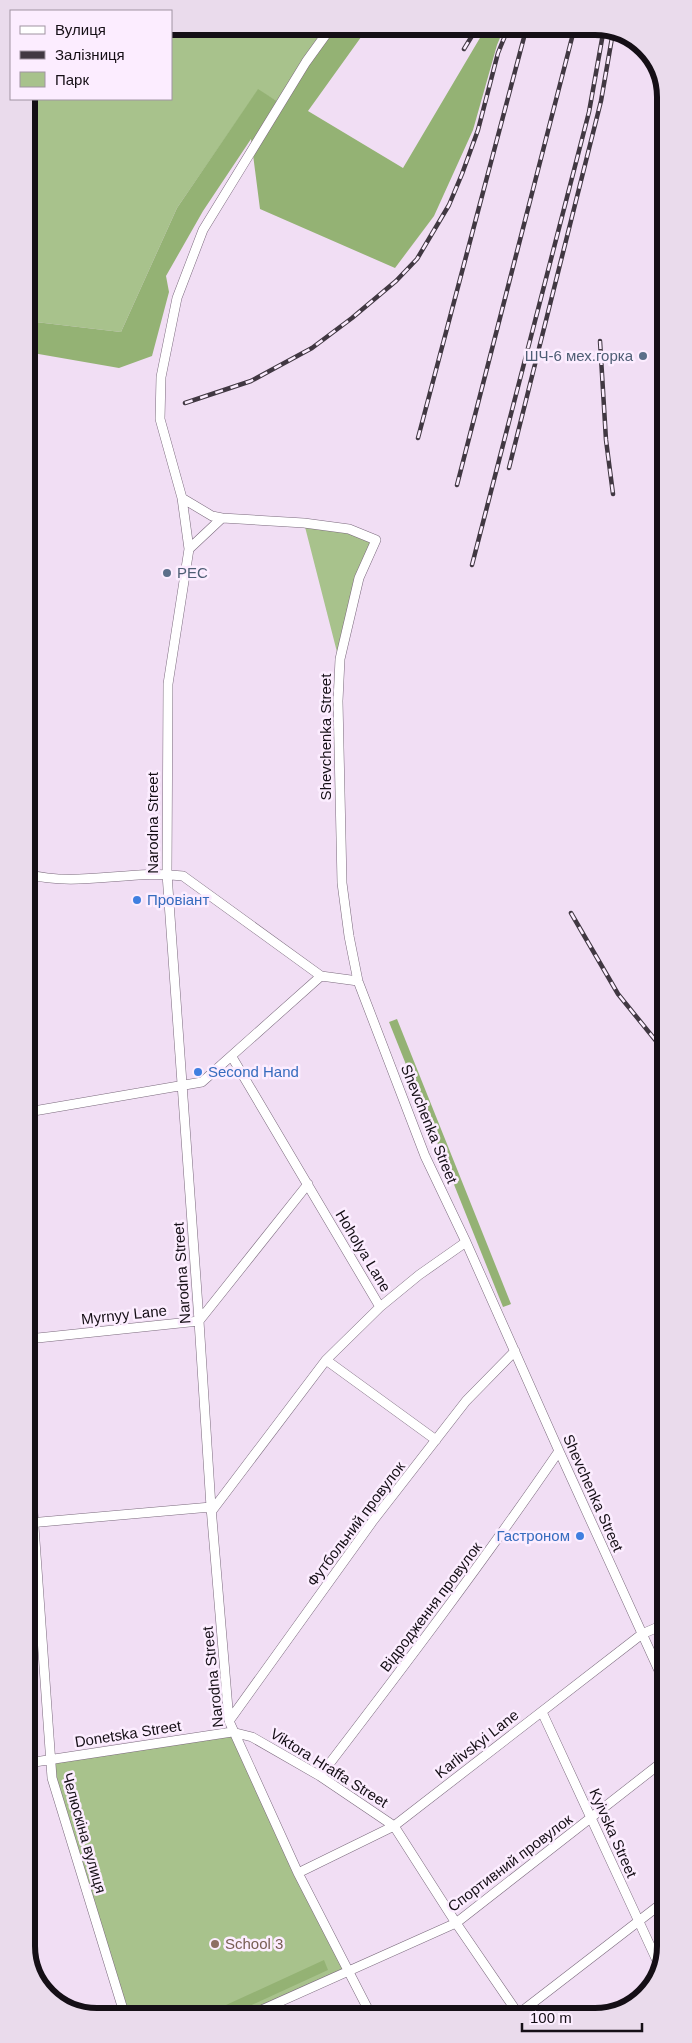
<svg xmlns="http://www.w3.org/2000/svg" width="692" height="2043" font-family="Helvetica,sans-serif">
<rect width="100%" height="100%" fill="#f1def4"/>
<path fill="#a8c28c" d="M171,26h161l-52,77 -22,-13 -81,118 -56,124 -94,-11 -1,-222h145z
M304,523l72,17 -17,38 -21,78z
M232,1732l116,239 -100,45h-123l-75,-256z"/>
<path fill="#94b274" d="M332,26h37l-61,85 95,57 84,-142h18l-8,19 -24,85 -39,86 -39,52 -135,-59 -9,-70 -48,72 -37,65 3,16 -17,64 -33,12 -92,-16v-31l94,11 56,-124 81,-119 22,14z
M397,1019l114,285 -8,3 -114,-285z
M324,1960l4,10 -100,46h-26z"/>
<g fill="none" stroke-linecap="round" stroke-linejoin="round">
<defs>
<path id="minor" d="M332,26l-26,36 -103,168 -26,68 -16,79 -1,42 22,79 7,51 -21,135 -1,190 32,447 12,186 18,214 69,152 73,142
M182,498l30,18 10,2
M189,549l33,-31 82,5 45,6 27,11 -17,38 -19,81 -2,42 4,182 7,53 9,45 67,175 41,86 93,209 106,233
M27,874c51,14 105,-5 156,2l138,100 37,5
M28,1112l174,-30 119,-106
M380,1307l39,-32 47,-33
M28,1339l171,-18 109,-137
M326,1360l110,80
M28,1443l24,335 73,238
M211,1512l115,-152 54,-53 -148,-250
M29,1523l182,-16
M542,1712l117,253
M229,1721l143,-199 94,-121 49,-50
M28,1763l204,-31 20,5 68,39 74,50 62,97 63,92
M320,1776c82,-107 163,-214 239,-325
M298,1873l96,-47 248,-192 23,-10
M517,2015l149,-115
M248,2016l208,-93 210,-164"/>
</defs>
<use href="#minor" stroke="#7b6a7d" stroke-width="10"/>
<use href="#minor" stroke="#fff" stroke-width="9"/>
<defs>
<path id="rail" d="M464,49l14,-23
M600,341l6,99 7,54
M185,403l66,-22 61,-33 40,-30 44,-37 21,-22 32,-54 13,-31 16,-44 20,-77 11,-27
M418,438l109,-412
M509,468l92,-367 12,-69
M457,485l118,-459
M472,565l117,-453 15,-84
M571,913l47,81 47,58"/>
</defs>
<use href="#rail" stroke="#413842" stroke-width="4.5"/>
<use href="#rail" stroke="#fcedff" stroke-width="2.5" stroke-dasharray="8" stroke-linecap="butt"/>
</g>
<g fill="#5c6f8a" stroke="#fcedff" stroke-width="2">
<circle cx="643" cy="356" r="5"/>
<circle cx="167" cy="573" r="5"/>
</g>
<g fill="#3f7fe0" stroke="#fcedff" stroke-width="2">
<circle cx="137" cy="900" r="5"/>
<circle cx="198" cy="1072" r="5"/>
<circle cx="580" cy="1536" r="5"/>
</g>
<circle fill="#8d6e63" stroke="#fcedff" stroke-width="2" cx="215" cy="1944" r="5"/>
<g text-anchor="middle" stroke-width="5" stroke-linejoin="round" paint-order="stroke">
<g font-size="15" fill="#4e5e75" stroke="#fcedff" text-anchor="end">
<text x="633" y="361">ШЧ-6 мех.горка</text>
<text x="177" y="578" text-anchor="start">РЕС</text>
</g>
<g font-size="15" fill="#150f16" stroke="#fcedff">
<text transform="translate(326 737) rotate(-90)" y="5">Shevchenka Street</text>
<text transform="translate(153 823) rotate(-90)" y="5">Narodna Street</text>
<text transform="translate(429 1124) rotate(68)" y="5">Shevchenka Street</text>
<text transform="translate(363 1251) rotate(59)" y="5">Hoholya Lane</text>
<text transform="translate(182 1273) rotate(-94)" y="5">Narodna Street</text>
<text transform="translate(124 1315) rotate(-6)" y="5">Myrnyy Lane</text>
<text transform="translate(593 1493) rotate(66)" y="5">Shevchenka Street</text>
<text transform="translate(356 1524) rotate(-53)" y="5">Футбольний провулок</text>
<text transform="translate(431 1607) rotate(-53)" y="5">Відродження провулок</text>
<text transform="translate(213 1677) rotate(-96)" y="5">Narodna Street</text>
<text transform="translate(128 1734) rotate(-9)" y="5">Donetska Street</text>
<text transform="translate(477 1744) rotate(-38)" y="5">Karlіvskyi Lane</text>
<text transform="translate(329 1768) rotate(32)" y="5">Viktora Hraffa Street</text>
<text transform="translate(84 1833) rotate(74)" y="5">Челюскіна вулиця</text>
<text transform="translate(613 1833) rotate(66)" y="5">Kyivska Street</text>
<text transform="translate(510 1863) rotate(-37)" y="5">Спортивний провулок</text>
</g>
<g font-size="15" fill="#366cbe" stroke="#fcedff" text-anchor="start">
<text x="147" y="905">Провіант</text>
<text x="208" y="1077">Second Hand</text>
<text x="570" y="1541" text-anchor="end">Гастроном</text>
</g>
<g font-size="15" fill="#785e54" stroke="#fcedff" text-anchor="start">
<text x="225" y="1949">School 3</text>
</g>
</g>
<path d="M0 0H692V2043H0ZM97 35H595A62 62 0 0 1 657 97V1946A62 62 0 0 1 595 2008H97A62 62 0 0 1 35 1946V97A62 62 0 0 1 97 35Z" fill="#eadbec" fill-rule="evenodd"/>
<path fill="none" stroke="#150f16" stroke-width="6" d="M97 35H595A62 62 0 0 1 657 97V1946A62 62 0 0 1 595 2008H97A62 62 0 0 1 35 1946V97A62 62 0 0 1 97 35Z"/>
<rect x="10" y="10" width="162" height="90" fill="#fcedff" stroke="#a094a2"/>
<rect x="20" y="26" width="25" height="8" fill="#ffffff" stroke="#a094a2"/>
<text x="55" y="35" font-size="15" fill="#150f16">Вулиця</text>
<rect x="20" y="51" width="25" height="8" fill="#413842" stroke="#a094a2"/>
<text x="55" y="60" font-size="15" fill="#150f16">Залізниця</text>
<rect x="20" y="72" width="25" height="15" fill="#a8c28c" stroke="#a094a2"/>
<text x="55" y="85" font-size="15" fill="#150f16">Парк</text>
<path d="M522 2023v8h120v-8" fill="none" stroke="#150f16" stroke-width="2.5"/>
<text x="530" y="2023" font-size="15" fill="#150f16" stroke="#fcedff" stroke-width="4" paint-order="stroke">100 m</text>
</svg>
